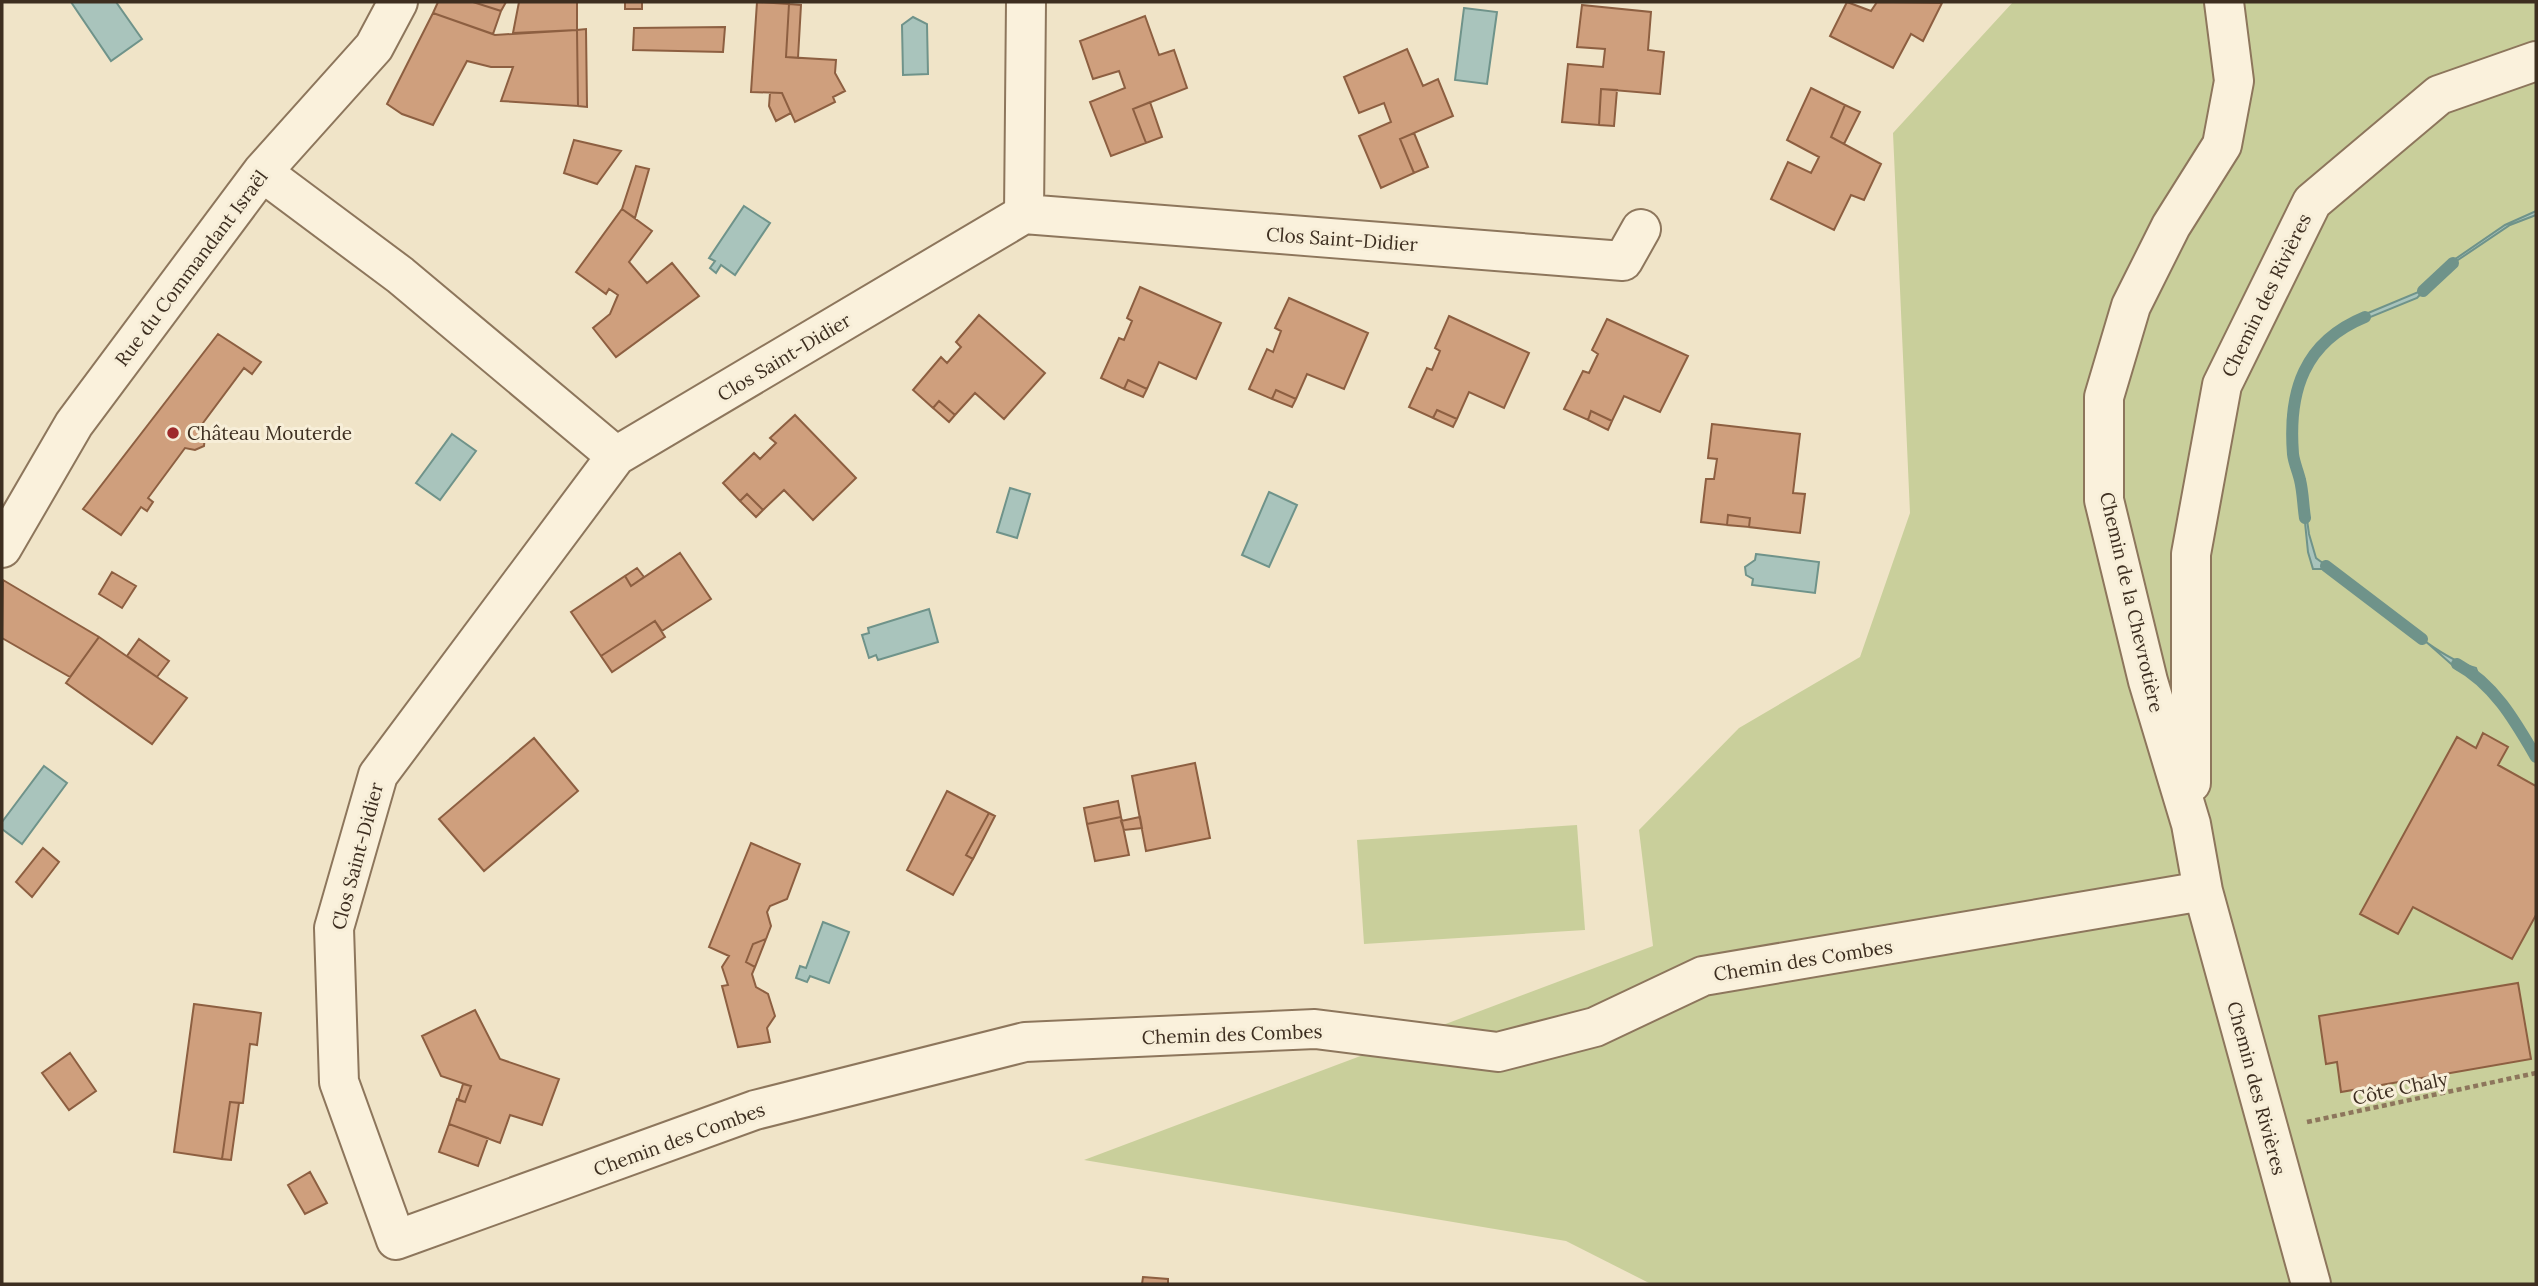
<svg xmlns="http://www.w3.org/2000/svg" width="2538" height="1286" font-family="Lora,serif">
<rect width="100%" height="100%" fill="#f0e4c8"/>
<path fill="#c9cf9b" d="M2013,2h523v1282h-885l-85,-43 -482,-81 569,-214 -14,-116 100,-102 121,-71 50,-144 -17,-380z
M1577,825l8,105 -221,14 -7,-104z"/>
<path fill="#a9c4bc" stroke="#6f938a" stroke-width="2" d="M71,2h45l26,37 -31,22z
M1464,8l33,4 -10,72 -32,-4z
M913,17l14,7 1,50 -25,1 -1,-50z
M744,206l26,17 -35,52 -14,-10 -5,8 -6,-5 5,-7 -6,-3z
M2536,211v4l-26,10 -64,43 -29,30 -81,33 -26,29 -18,53 2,47 8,23 7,51 7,24c11,9 25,15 36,24 34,26 83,76 124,86l3,8 -6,-6h-15l-52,-46 -65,-50 -10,-5h-18l-5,-17 -7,-69 -8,-23 -3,-46 19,-55 27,-29 13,-9 72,-30 24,-25 60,-41z
M452,434l24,17 -36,49 -24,-17z
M1010,488l20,6 -13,44 -20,-6z
M1269,492l28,13 -28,62 -27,-12z
M1756,554l63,8 -4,31 -63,-8 1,-6 -7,-4 -1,-8 10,-7z
M929,609l9,33 -60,18 -2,-5 -7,3 -7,-23 7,-2 -1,-5z
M44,766l23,17 -45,61 -20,-15v-7z
M823,922l26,10 -20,51 -19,-7 -3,6 -11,-4 4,-12 6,2z"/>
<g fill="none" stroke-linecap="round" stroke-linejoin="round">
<path stroke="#6f938a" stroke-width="12" d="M2423,291l30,-28
M2305,518c-2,-13 -2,-26 -5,-38 -2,-9 -6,-17 -7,-26 -5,-63 11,-112 72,-137
M2326,566l96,73
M2457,664c37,20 58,57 79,93"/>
</g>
<path fill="#cf9f7d" stroke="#8d5f41" stroke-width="2" d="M438,2h35l28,9 -8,23 -60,-21z
M473,2h33l-5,9z
M519,2h58v28l-64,3z
M625,2h17v7h-17z
M757,2l32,2 -3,53 50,3 -1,13 10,18 -12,6 2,5 -40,20 -13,-29 -31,-1z
M1847,2l24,9 6,-9 65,1 -19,38 -12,-7 -18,34 -63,-32z
M789,4l12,1 -3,53 -12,-1z
M1582,5l69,7 -3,38 16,2 -4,42 -59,-5 -2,36 -37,-3 6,-58 35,3 2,-18 -28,-2z
M433,13l62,22 82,-5 1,76 -77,-5 12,-34h-22l-24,-6 -34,64 -31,-11 -15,-10z
M1145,16l14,39 15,-5 13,38 -54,21 13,34 -35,13 -21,-54 35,-14 -6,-17 -26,8 -13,-38z
M725,27l-2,25 -90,-2 1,-22z
M586,29l1,78 -9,-1 -1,-76z
M1407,49l16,37 15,-7 15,37 -53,23 14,34 -33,15 -22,-52 32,-14 -7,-19 -25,10 -15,-36z
M1811,88l34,17 -14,32 50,27 -17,36 -13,-5 -17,35 -63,-31 17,-37 23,11 8,-16 -32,-17z
M1601,89l16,1 -3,36 -15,-1z
M770,93h12l9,20 -15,8 -7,-15z
M1150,102l12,35 -16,6 -13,-34z
M1845,105l15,7 -16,32 -13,-7z
M1414,133l14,34 -14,6 -14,-34z
M574,140l47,11 -24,33 -33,-11z
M636,166l13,3 -14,49 -13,-9z
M622,209l30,22 -23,31 18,21 25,-20 27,33 -83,61 -23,-29 17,-14 8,-19 -9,-6 -3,5 -30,-22z
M1140,287l81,36 -25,56 -37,-17 -12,27 -19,-9 -4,9 -23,-11 18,-40 5,2 8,-19 -5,-3z
M1289,298l79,35 -24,56 -37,-15 -11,25 -20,-9 -4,9 -23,-10 18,-40 6,3 8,-21 -6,-3z
M979,315l66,58 -41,46 -29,-26 -20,22 -16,-14 -6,7 -20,-18 28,-33 6,6 14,-16 -5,-5z
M1449,316l80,37 -25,55 -35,-16 -12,27 -20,-9 -4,8 -24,-11 18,-39 5,2 8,-19 -5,-3z
M1607,319l81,37 -28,56 -36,-16 -12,25 -21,-10 -3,9 -24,-11 19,-38 6,2 9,-19 -6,-4z
M218,334l43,28 -9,12 -8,-6 -44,59 5,8 -1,11 -9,4 -10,-2 -37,50 5,4 -6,9 -6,-4 -20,28 -38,-26z
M1128,380l19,9 -4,8 -19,-8z
M1276,390l20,9 -4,8 -20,-8z
M939,401l16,14 -6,7 -16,-14z
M1437,410l20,9 -4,8 -20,-9z
M1591,411l21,10 -4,9 -20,-10z
M795,415l61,63 -43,42 -29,-30 -21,20 -16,-16 -7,7 -17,-18 31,-30 6,6 16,-16 -6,-5z
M1712,424l88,10 -7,59 12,1 -5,39 -51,-6 1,-9 -22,-3 -1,10 -26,-3 5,-43h8l3,-20 -9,-1z
M747,494l16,16 -7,7 -16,-16z
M1728,515l22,3 -1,9 -22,-2z
M680,553l31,46 -49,32 -7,-10 -54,35 -30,-44 54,-36 6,10z
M637,568l7,9 -13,9 -6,-10z
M112,572l24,14 -14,22 -23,-14z
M3,580l96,57 -29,40 -68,-39z
M655,621l10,16 -53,35 -11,-16z
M99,637l88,61 -35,46 -86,-61z
M139,639l30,22 -12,16 -30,-21z
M2483,733l25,14 -10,18 38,21v129l-24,44 -99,-52 -15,27 -38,-20 97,-177 19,11z
M534,738l44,53 -94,80 -45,-52z
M1195,763l15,75 -64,13 -14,-75z
M947,791l42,22 -23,42 7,4 -20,36 -46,-25z
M1118,801l3,16 -34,7 -3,-16z
M989,813l6,3 -22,43 -7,-4z
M1121,817l8,38 -34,6 -8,-37z
M1140,817l2,11 -18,2 -3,-9z
M751,843l49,21 -13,35 -17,7 -3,6 4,14 -5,13 -13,5 -7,18 9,5 -3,7 4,13 12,7 7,22 -8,12 3,14 -32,5 -16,-61 6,-1 -6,-18 7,-11 -20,-9z
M43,848l16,14 -27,35 -16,-15z
M766,939l-11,28 -9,-5 7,-18z
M2518,983l13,76 -190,33 -4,-30 -11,2 -7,-48z
M194,1004l67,9 -4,32 -7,-1 -7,59 -13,-1 -8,57 -48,-7z
M475,1010l25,49 59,20 -17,46 -32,-10 -10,28 -51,-19 8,-25 8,3 6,-16 -30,-10 -19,-40z
M70,1053l26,38 -27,19 -27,-37z
M463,1084l8,2 -6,16 -7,-2z
M230,1102l9,1 -8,57 -9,-1z
M449,1124l39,14 -10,28 -39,-14z
M310,1172l17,31 -22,11 -17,-29z
M1143,1277l25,2v5h-26z"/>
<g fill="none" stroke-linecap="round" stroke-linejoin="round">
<defs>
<path id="street" d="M2224,2l10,79 -12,64 -51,81 -40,80 -27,91v103l44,181 43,143 12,67 108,393
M262,172l138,103 216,181
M1024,214l2,-212
M1641,229l-18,32 -599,-47 -408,242 -238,319 -44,153 5,154 57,158 359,-130 270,-68 290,-13 183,23 97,-25 108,-51 500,-85
M2,548l72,-124 188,-252 112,-125 24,-45
M2191,783v-229l31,-169 90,-183 127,-107 97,-34"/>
</defs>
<use href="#street" stroke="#8d765c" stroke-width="42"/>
<path stroke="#8d765c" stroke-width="4.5" stroke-dasharray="5 3.5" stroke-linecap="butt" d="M2307,1122l229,-49"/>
<use href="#street" stroke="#faf1dc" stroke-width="38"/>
</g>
<circle fill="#9e2a2b" stroke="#f7eed8" stroke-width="2.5" cx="173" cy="433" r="7"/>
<g text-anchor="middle" stroke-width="6" stroke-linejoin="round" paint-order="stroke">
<g font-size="19" fill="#3d2e20" stroke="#f7eed8">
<text transform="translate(1342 239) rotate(4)" y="7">Clos Saint-Didier</text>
<text transform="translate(191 268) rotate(-53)" y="7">Rue du Commandant Israël</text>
<text transform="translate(2266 295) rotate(-64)" y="7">Chemin des Rivières</text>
<text transform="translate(784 357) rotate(-31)" y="7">Clos Saint-Didier</text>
<text transform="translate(2132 602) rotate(77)" y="7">Chemin de la Chevrotière</text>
<text transform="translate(357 856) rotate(-75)" y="7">Clos Saint-Didier</text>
<text transform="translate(1803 960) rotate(-9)" y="7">Chemin des Combes</text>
<text transform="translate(1232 1034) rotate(-2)" y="7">Chemin des Combes</text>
<text transform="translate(2257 1088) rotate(75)" y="7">Chemin des Rivières</text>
<text transform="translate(2400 1088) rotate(-12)" y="7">Côte Chaly</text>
<text transform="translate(679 1139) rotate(-20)" y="7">Chemin des Combes</text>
</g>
<g font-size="19" fill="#3d2e20" stroke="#f7eed8" text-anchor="start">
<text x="187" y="440">Château Mouterde</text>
</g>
</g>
<rect width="2538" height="1286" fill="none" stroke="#3d2e20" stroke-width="7"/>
</svg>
